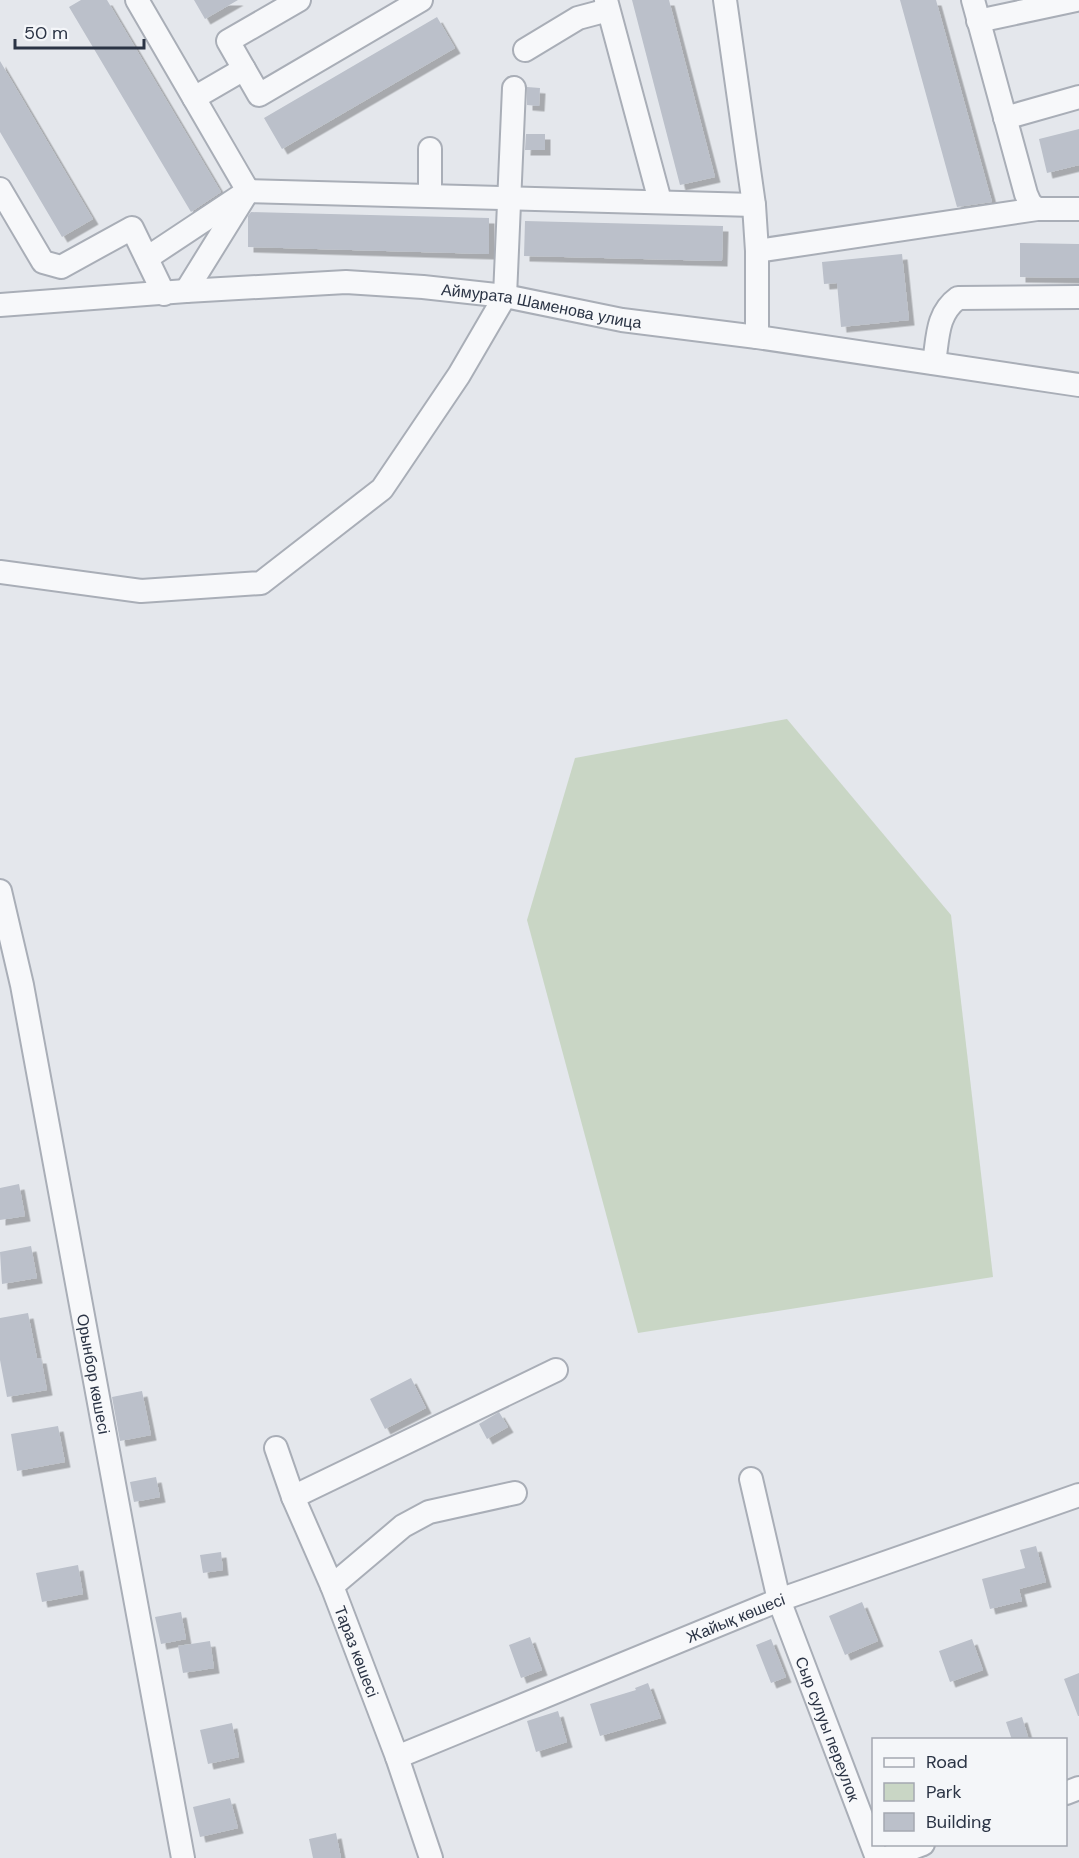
<svg xmlns="http://www.w3.org/2000/svg" width="1079" height="1858" font-family="'DM Sans',sans-serif">
<defs>
<filter id="shadow"><feDropShadow dx="5.5" dy="5.5" stdDeviation="0" flood-color="#0004"/></filter>
</defs>
<rect width="100%" height="100%" fill="#e4e7ec"/>
<path fill="#c9d6c5" d="M787,719l164,196 42,362 -355,56 -111,-413 48,-162z"/>
<path fill="#bbc0ca" filter="url(#shadow)" d="M81,0h26l114,192 -30,20 -122,-205z
M194,0h44l-33,19z
M632,0h37l46,177 -35,8z
M900,0h36l56,202 -35,5z
M437,17l18,31 -173,101 -18,-31z
M0,61l93,158 -31,18 -62,-105z
M527,87l13,1 -1,18 -12,-1z
M1079,129v36l-32,8 -8,-34z
M526,134h19v16h-20z
M251,212l238,6v36l-241,-7v-31z
M525,221l198,5 -1,35 -198,-5z
M1020,243l59,1v34l-59,-1z
M902,254l7,66 -68,7 -4,-44 -13,1 -2,-22z
M19,1184l6,32 -25,4v-32z
M31,1246l6,32 -35,6 -2,-32z
M28,1313l9,45h4l6,32 -40,7 -7,-37v-42z
M411,1378l15,30 -41,21 -15,-30z
M142,1391l9,44 -31,6 -8,-44z
M499,1412l9,15 -21,12 -8,-15z
M58,1426l7,36 -48,9 -6,-37z
M156,1477l4,20 -26,5 -4,-20z
M1036,1546l10,36 -27,7 3,12 -32,8 -8,-30 43,-11 -5,-18z
M221,1552l2,18 -20,3 -3,-18z
M78,1565l5,29 -41,8 -6,-29z
M862,1602l16,39 -33,14 -16,-39z
M181,1612l5,27 -25,5 -6,-27z
M530,1637l12,33 -21,8 -12,-33z
M771,1639l15,38 -15,6 -15,-38z
M972,1639l11,31 -33,12 -11,-31z
M210,1641l4,27 -31,5 -5,-27z
M1079,1673v43h-1l-14,-37z
M648,1683l13,35 -61,18 -10,-32 46,-14 -1,-2z
M558,1711l9,31 -31,10 -9,-31z
M1022,1717l7,23h-17l-6,-18z
M232,1723l7,34 -31,7 -8,-34z
M230,1798l8,30 -38,9 -7,-30z
M336,1833l5,25h-28l-4,-19z"/>
<g fill="none" stroke-linecap="round" stroke-linejoin="round">
<defs>
<g id="minor">
<path d="M137,0l111,191 -62,100"/>
<path d="M299,0l-71,41 31,54 162,-95"/>
<path d="M606,0l54,201"/>
<path d="M725,0l29,205 3,46 280,-42"/>
<path d="M973,0l53,194 4,9 7,6h42"/>
<path d="M978,21l98,-21"/>
<path d="M525,50l53,-32 30,-8"/>
<path d="M194,98l50,-29"/>
<path d="M1005,118l74,-21"/>
<path d="M0,189l43,73 18,5 71,-39 32,66"/>
<path d="M430,195v-46"/>
<path d="M147,258l101,-67 506,14"/>
<path id="s1" d="M0,305l186,-14 160,-9 77,5 82,9 117,24 135,17 322,48"/>
<path d="M757,337v-86"/>
<path d="M934,363c4,-24 2,-49 24,-65l121,-1"/>
<path d="M0,572l141,19 120,-8 121,-94 77,-114 46,-79 9,-208"/>
<path id="s2" d="M0,891l22,94 161,873"/>
<path id="s3" d="M276,1448l17,49 39,89 65,171 34,101"/>
<path id="s4" d="M751,1479l28,121 98,258"/>
<path d="M293,1497l263,-127"/>
<path d="M332,1586l71,-60 26,-14 86,-19"/>
<path id="s5" d="M397,1757l382,-157 300,-105"/>
<path d="M1066,1793l13,-5"/>
<path d="M886,1858l37,-14"/>
</g>
</defs>
<use href="#minor" stroke="#a9aeb7" stroke-width="26"/>
<use href="#minor" stroke="#f7f8fa" stroke-width="22"/>
</g>
<g text-anchor="middle" stroke-width="4.5" stroke-linejoin="round" paint-order="stroke">
<g font-size="16" fill="#2b3445" stroke="#f4f6f9">
<text dy="6" stroke="none"><textPath href="#s1" startOffset="544">Аймурата Шаменова улица</textPath></text>
<text dy="6" stroke="none"><textPath href="#s2" startOffset="492">Орынбор көшесі</textPath></text>
<text dy="6" stroke="none"><textPath href="#s5" startOffset="366">Жайық көшесі</textPath></text>
<text dy="6" stroke="none"><textPath href="#s3" startOffset="219">Тараз көшесі</textPath></text>
<text dy="6" stroke="none"><textPath href="#s4" startOffset="262">Сыр сулуы переулок</textPath></text>
</g>
</g>
<rect x="872" y="1738" width="195" height="108" fill="#f4f6f9" stroke="#a4a8b1" stroke-width="1.5"/>
<rect x="884" y="1758" width="30" height="9" fill="#f7f8fa" stroke="#a4a8b1" stroke-width="1.5"/>
<text x="926" y="1768" font-size="18" fill="#2b3445">Road</text>
<rect x="884" y="1783" width="30" height="18" fill="#c9d6c5" stroke="#a4a8b1" stroke-width="1.5"/>
<text x="926" y="1798" font-size="18" fill="#2b3445">Park</text>
<rect x="884" y="1813" width="30" height="18" fill="#bbc0ca" stroke="#a4a8b1" stroke-width="1.5"/>
<text x="926" y="1828" font-size="18" fill="#2b3445">Building</text>
<path d="M15 39v9h129v-9" fill="none" stroke="#2b3445" stroke-width="3"/>
<text x="24" y="39" font-size="18" fill="#2b3445" stroke="#f4f6f9" stroke-width="4.5" paint-order="stroke">50 m</text>
</svg>
